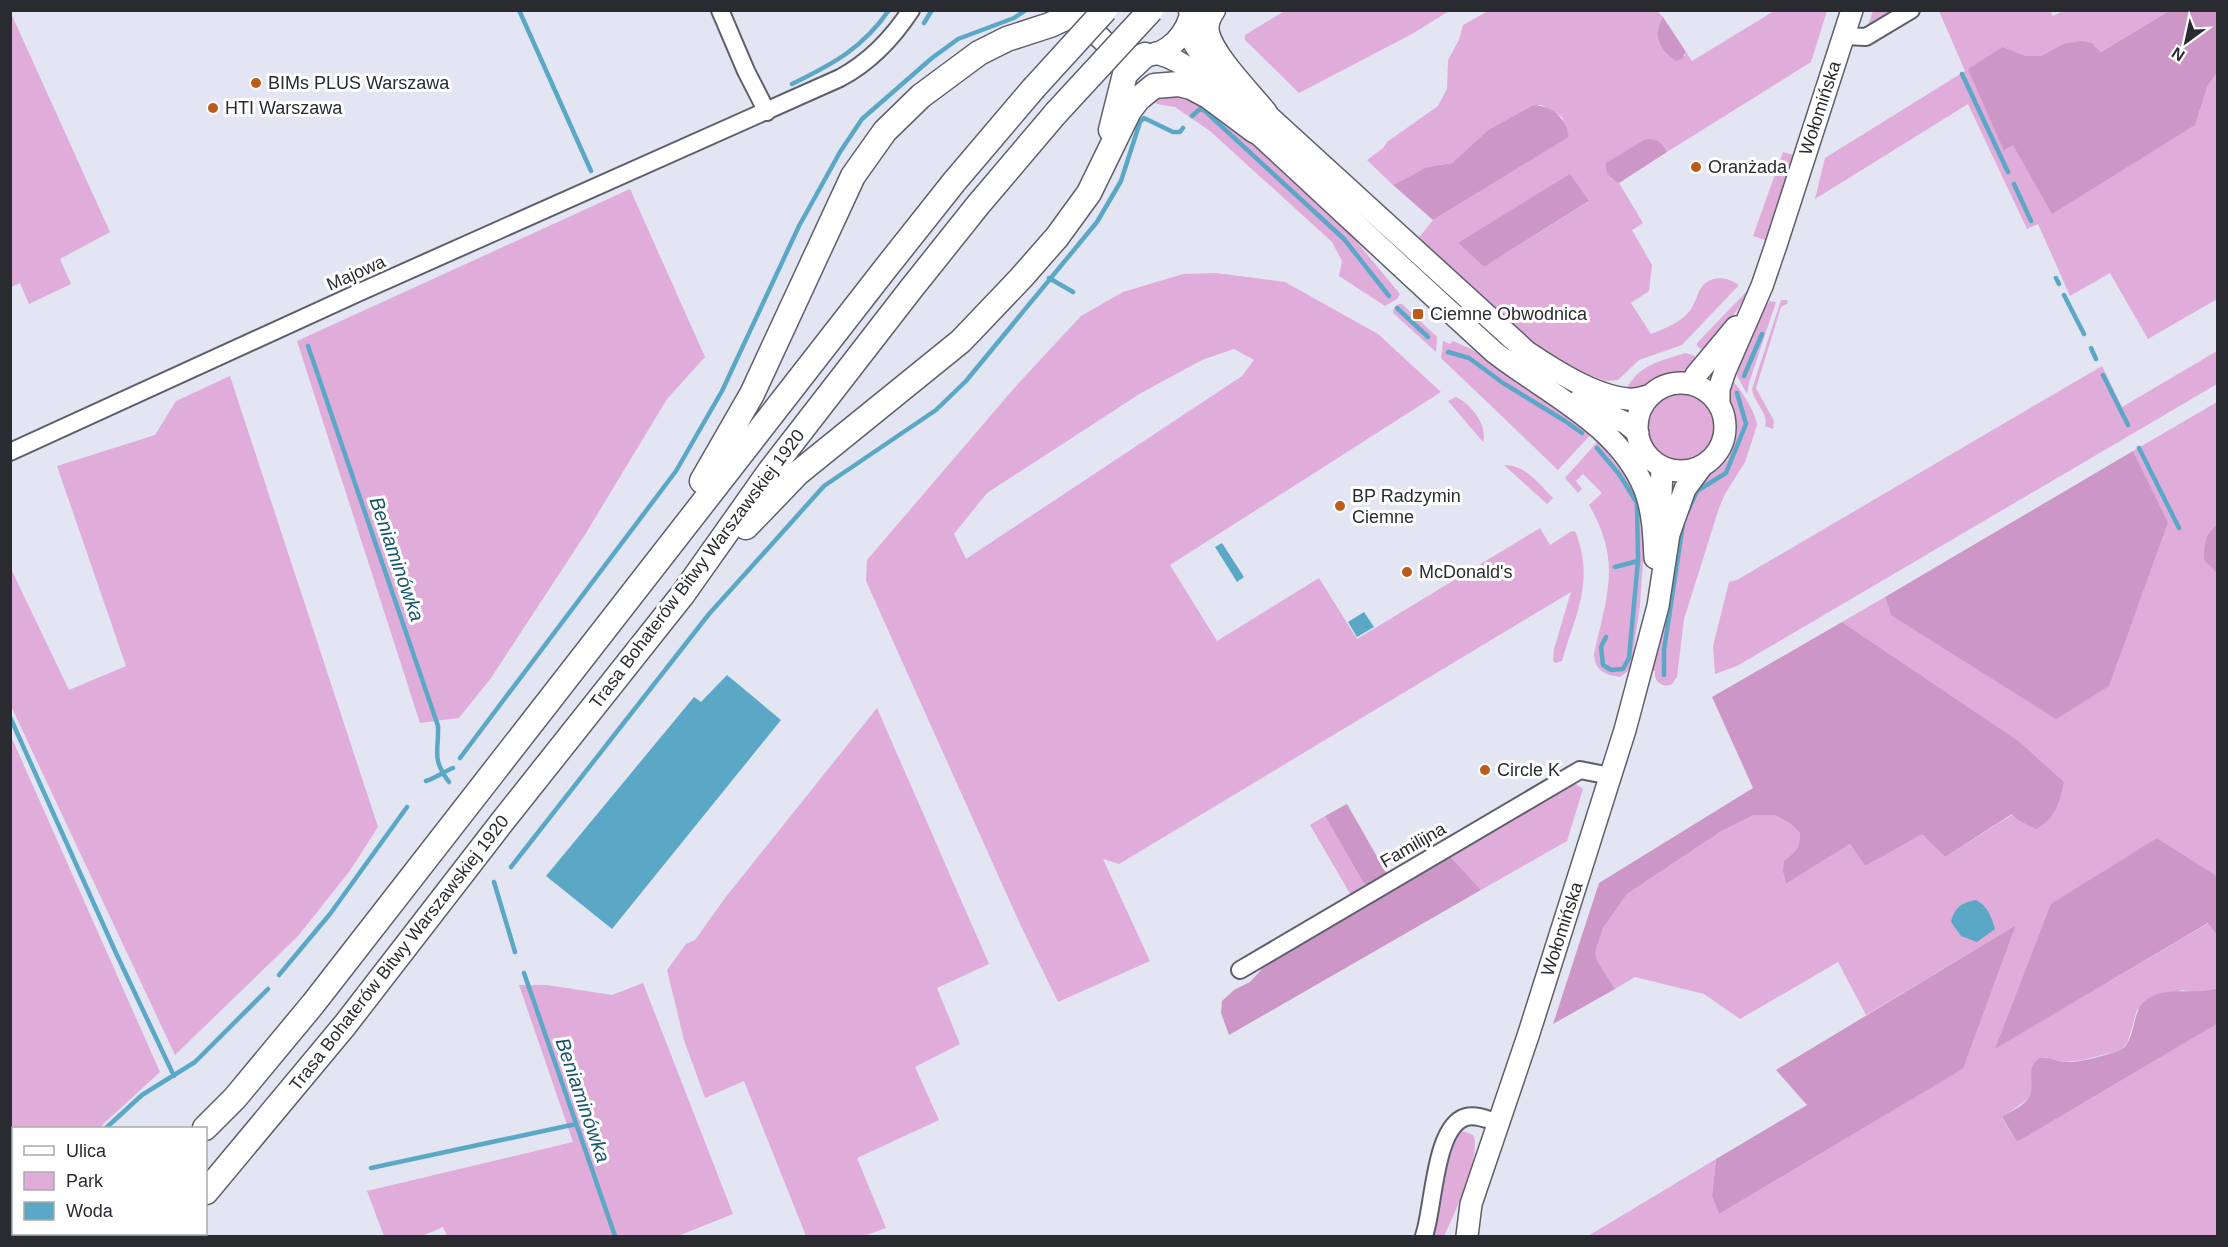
<svg xmlns="http://www.w3.org/2000/svg" width="2228" height="1247" font-family="Helvetica,sans-serif">
<rect width="100%" height="100%" fill="#e3e5f3"/>
<path fill="#e0acda" fill-rule="evenodd" d="M1286,10h163v1l-37,23 -113,59 -54,-53v-5z
M2050,10l3,6 10,-5h106l-68,41 -9,-9 -29,1 -22,12h-15l-23,-9 2,104 8,-6 182,-20 13,-40 9,-12v226l-69,40 -38,-66 -40,23 -32,-72 -11,5 -59,-125 -153,95 10,-41 140,-87 -26,-60z
M10,11l100,221 -50,27 11,25 -42,20 -9,-21 -9,4z
M1488,11h169l6,6c-10,15 -2,27 8,40l14,-1 1,-4 6,9 82,-50h53l-16,51 -144,90 -4,-7 -53,33 9,5 24,40 -11,7 20,35 -3,26 -18,12 20,31c13,-5 28,-11 37,-21 7,-7 8,-17 13,-25 10,-14 27,-11 38,-3l-57,60 -43,15 -21,20 -12,1 -27,-10 -33,-18 -19,-14 -110,-99 16,-20 136,-83 -7,-20 -20,-12h-9l-45,25 -36,33 -25,4 -34,18 -26,-25 16,-12 4,-6 51,-36 9,-17 1,-29 11,-20 4,-15zM1570,175l18,27 -104,65 -25,-23z
M1873,11h22l-28,17z
M1171,92l44,18 136,125 49,59 -3,5 -12,7 -46,-30 3,-15 -10,-19 -122,-111 -35,-24 -18,-3 -7,-6z
M1783,152l11,3 -26,86 -15,-5z
M630,189l75,168 -38,42 -81,134 -95,145 -32,40 -39,5 -123,-382z
M1216,273l69,9 93,52 63,58 -271,173 47,76 102,-63 38,61 183,-111 10,17 20,-13 5,-1c20,49 1,82 -13,130l-7,2 -2,-2 1,-12 17,-57 -452,272 -16,-5 47,102 -92,41 -38,-78 -154,-343 1,-21 149,-174 65,-70 42,-24 60,-18zM1234,349l20,11 -12,16 -276,183 -12,-25 33,-41 154,-100 61,-33z
M1749,289l-11,20 -32,44 -9,-7v-3z
M1781,300h6l1,3 -7,4 -25,81 18,33 -1,8 -8,-3c4,-13 -12,-24 -13,-37z
M1770,301l6,1 -27,81 -2,11 -12,-22 29,-65z
M1398,304h4l35,33 -1,15 -43,-39v-3z
M1443,341l7,3 3,-3 20,9 14,9 30,25 62,34 13,15 -34,37 -117,-112z
M2217,351v33l-480,282 -22,8 -2,-28 16,-64 8,-2 365,-214 20,41z
M1685,353l8,2 7,6 -15,11 -18,2 -29,15 -12,1c13,-26 33,-28 59,-37z
M230,376l148,451 -29,45 -51,64 -123,119 -164,-349v-137l58,121 57,-24 -69,-200 98,-31 21,-34z
M1730,379c9,6 27,36 27,46l-12,37 -20,32 -6,14 -35,111 -7,58 -5,7 -6,2c-8,-2 -12,-6 -11,-15l-4,-1 21,-130 26,-58 18,-12 11,-10 9,-21 1,-11 -3,-18 -7,-15z
M1648 427a33 33 0 1 1 66 0a33 33 0 1 1-66 0Z
M1456,397c15,7 32,28 27,45l-35,-41z
M2217,402v123c-12,8 -14,21 -13,35l14,13 -1,303 -60,-38 -161,210 213,-125 8,12v53l-19,5 -16,-3 -45,20 -9,31 -7,9 -38,10 -18,2 -21,-5 -12,21 1,10 -4,10 -27,20 15,24 200,-118v212h-629l128,-77 -4,37 7,18 244,-145 53,-144 -150,90 -28,-53 -98,57 -36,-25 -69,-17 -20,12 -17,-27 -3,-9 8,-25 24,-34 93,-62 34,-17h21l16,9 9,9 1,11 -18,28 3,12 64,-40 15,22 57,-33 23,24 119,-75 -44,-40 -178,-120 43,-25 6,18 277,-93 -35,-71z
M1598,441l33,42 11,20 2,44 -4,58 -8,57 -4,9 -8,6c-16,-2 -25,-7 -26,-23 13,-59 28,-93 -5,-149l13,-12 -19,-19 -7,7 6,8 -4,4 -13,-15z
M1504,465c22,0 34,18 49,33l-6,6z
M877,708l112,256 -52,24 23,56 -45,23 24,53 -82,38 29,70 -22,8h-58l-62,-155 -39,17 -21,-58 -17,-70 19,-26 9,-4 30,-42z
M10,734l150,338 -61,56h-85v88l-3,1z
M1573,782l10,7 -16,52 -86,49 -32,-35z
M1325,816l38,66 6,5 -17,10 -42,-72z
M643,983l90,231 -55,22h-231l-4,-9 -21,9h-38l-17,-45 206,-49 -54,-157h28l65,10z
M1463,1131l10,4c10,18 -20,82 -29,101h-14c9,-27 12,-87 33,-105z"/>
<path fill="#cc97c6" d="M2169,11h48v62l-9,12 -13,40 -143,89 -39,-69 -9,6 -36,-82 35,-22 23,9h15l22,-12 18,-3 11,2 9,9z
M1663,17l23,35 -4,7 -6,2c-17,-11 -24,-27 -13,-44z
M1533,105c20,1 33,13 36,32l-136,83 -40,-35 34,-18 25,-4 36,-33z
M1646,139c11,0 16,3 21,13l-48,31c-9,-5 -14,-9 -13,-20z
M1570,174l19,27 -105,66 -26,-24z
M2133,451l35,71 -59,164 -53,33 -165,-104 -6,-18z
M2217,525v48l-13,-13c-1,-14 1,-27 13,-35z
M1842,622l178,120 44,40c-5,21 -8,36 -28,47l-18,-9 -6,-6 -67,43 -23,-23 -57,32 -15,-22 -64,40 -3,-12 1,-11c11,-8 17,-13 16,-28l-9,-9 -16,-9h-21l-34,17 -93,62 -24,34 -8,25 3,9 17,27 -62,35 46,-141 154,-95 -41,-91z
M1347,804l41,72 -19,11 -6,-5 -38,-66z
M2157,838l60,38v59l-9,-12 -213,126 56,-145z
M1449,855l32,35 -252,145 -8,-22 1,-12 12,-11 16,-8 20,-22z
M2016,925l-53,144 -244,145 -7,-18 4,-37 91,-54 -31,-35z
M2217,988v36l-200,118 -15,-25c8,-5 19,-10 26,-18 9,-12 -3,-29 9,-39 7,-6 18,1 27,2 17,1 38,-6 54,-11 19,-7 12,-39 28,-51 22,-15 49,-4 71,-12z"/>
<path fill="#5ba8c6" d="M1222,543l22,34 -7,5 -22,-35z
M1364,612l10,15 -17,10 -9,-15z
M727,675l54,45 -169,209 -66,-53 148,-179 7,5z
M1976,900c12,6 15,16 19,29l-18,13 -16,-6 -10,-14c4,-15 10,-19 25,-22z"/>
<g fill="none" stroke-linecap="round" stroke-linejoin="round">
<path stroke="#5ba8c6" stroke-width="4.5" d="M519,10l72,161
M924,23l8,-13
M1962,74l46,98
M792,84c41,-20 71,-36 97,-74
M1192,116l8,-7 5,2 139,128 45,57
M2014,184l17,37
M1049,278l24,14
M2056,278l3,6
M2064,295l20,39
M1397,308l31,29
M308,346l130,380c1,26 -7,32 11,56
M2091,348l5,11
M1448,352l21,6 34,25 62,38 17,12
M2103,375l25,50
M1744,376l18,-42
M1597,448l22,26 18,29 1,58 -9,97 -6,11 -12,1 -8,-5 -2,-18 5,-10
M2139,448l40,80
M1687,513l10,-22 29,-18 20,-49 -9,-31
M1615,567l23,-6
M1664,675v-25l19,-126
M10,717l106,236 58,123
M460,758l216,-287 46,-80 77,-165 41,-74 22,-33 70,-61 26,-19 56,-21 12,-8
M426,781c10,-3 17,-9 27,-13
M511,867l198,-253 115,-128 112,-76 30,-29 131,-159 24,-41 19,-59 4,-4 29,14h7l3,-4
M494,882l21,70
M524,973l91,263
M279,975l51,-61 77,-107
M106,1128l36,-33 53,-33 73,-73
M371,1168l205,-44
M10,1217l4,-1"/>
<defs>
<path id="minor" d="M720,10l26,61 21,41
M1845,36l21,1 45,-27
M10,452l350,-160 480,-214c30,-16 52,-39 71,-68
M1240,970l340,-200 30,6
M1424,1236c10,-28 10,-110 42,-119 10,-3 23,3 32,6"/>
<path id="major" d="M1085,10c16,57 87,63 105,7
M1187,25c5,24 21,36 38,52
M1156,53c46,12 76,57 109,87 77,71 152,142 229,212 52,41 125,72 151,138 8,21 9,45 10,68
M1253,102l274,250c27,18 67,44 101,47 8,1 15,-2 23,-4
M1637 427a44 44 0 1 1 88 0a44 44 0 1 1-88 0Z
M1691,384l5,-9 40,-48
M1578,401l48,22 12,10
M1719,404v-15l6,-18 37,-85 14,-41 76,-235
M1660,523l2,-56
M1467,1236l4,-32 58,-171 96,-303 33,-124 11,-72 16,-45 17,-23"/>
<path id="highway" d="M1213,10c-5,7 -8,14 -6,23 5,23 42,60 58,80
M1191,11l1,-1
M1111,130l14,-56 20,-19
M702,481l50,-87 101,-218 32,-45 36,-35 58,-43 28,-14 43,-14 13,-6 8,-9
M746,527l52,-54 163,-132 60,-63 36,-41 32,-44 40,-82 9,-12 16,-13 25,-2 12,3 17,9 47,35
M205,1128l30,-30 78,-94 572,-735 69,-87 79,-93
M206,1192l139,-167 157,-203 181,-228 87,-123 141,-182 67,-84 78,-92
M98,1236l3,-2
M163,1236l3,-2"/>
</defs>
<use href="#minor" stroke="#5d5f6b" stroke-width="20"/>
<use href="#major" stroke="#5d5f6b" stroke-width="24"/>
<use href="#highway" stroke="#5d5f6b" stroke-width="27"/>
<use href="#minor" stroke="#fff" stroke-width="16"/>
<use href="#major" stroke="#fff" stroke-width="21"/>
<use href="#highway" stroke="#fff" stroke-width="24"/>
<defs>
<path id="highway-bridge" d="M1033,89l72,-79
M1056,113l95,-103"/>
</defs>
<use href="#highway-bridge" stroke="#5d5f6b" stroke-width="27" stroke-linecap="butt"/>
<use href="#highway-bridge" stroke="#fff" stroke-width="24"/>
</g>
<g fill="#bc5c1b" stroke="#fff" stroke-width="2">
<circle cx="256" cy="83" r="6"/>
<circle cx="213" cy="108" r="6"/>
<circle cx="1696" cy="167" r="6"/>
<rect x="1412" y="308" width="12" height="12" rx="3"/>
<circle cx="1340" cy="506" r="6"/>
<circle cx="1407" cy="572" r="6"/>
<circle cx="1485" cy="770" r="6"/>
</g>
<g text-anchor="middle" stroke-width="6" stroke-linejoin="round" paint-order="stroke">
<g font-size="18" fill="#2a2b30" stroke="#fff" text-anchor="start">
<text x="268" y="89">BIMs PLUS Warszawa</text>
<text x="225" y="114">HTI Warszawa</text>
<text x="1708" y="173">Oranżada</text>
<text x="1430" y="320">Ciemne Obwodnica</text>
<text x="1352" y="502">BP Radzymin<tspan x="1352" dy="21">Ciemne</tspan></text>
<text x="1419" y="578">McDonald's</text>
<text x="1497" y="776">Circle K</text>
</g>
<g font-size="18" fill="#2a2b30" stroke="#fff">
<text transform="translate(1820 108) rotate(-72)" y="6">Wołomińska</text>
<text transform="translate(356 273) rotate(-24)" y="6">Majowa</text>
<text transform="translate(697 569) rotate(-53)" y="6">Trasa Bohaterów Bitwy Warszawskiej 1920</text>
<text transform="translate(1413 845) rotate(-30)" y="6">Familijna</text>
<text transform="translate(1562 929) rotate(-72)" y="6">Wołomińska</text>
<text transform="translate(399 953) rotate(-52)" y="6">Trasa Bohaterów Bitwy Warszawskiej 1920</text>
</g>
<g font-size="20" font-style="italic" fill="#17566b" stroke="#fff">
<text transform="translate(397 559) rotate(71)" y="7">Beniaminówka</text>
<text transform="translate(583 1100) rotate(71)" y="7">Beniaminówka</text>
</g>
</g>
<rect width="2228" height="1247" fill="none" stroke="#2a2b30" stroke-width="24"/>
<rect x="12" y="1127" width="195" height="108" fill="#ffffff" stroke="#aaaaac" stroke-width="1.5"/>
<rect x="24" y="1146" width="30" height="9" fill="#ffffff" stroke="#aaaaac" stroke-width="1.5"/>
<text x="66" y="1157" font-size="18" fill="#2a2b30">Ulica</text>
<rect x="24" y="1172" width="30" height="18" fill="#e0acda" stroke="#aaaaac" stroke-width="1.5"/>
<text x="66" y="1187" font-size="18" fill="#2a2b30">Park</text>
<rect x="24" y="1202" width="30" height="18" fill="#5ba8c6" stroke="#aaaaac" stroke-width="1.5"/>
<text x="66" y="1217" font-size="18" fill="#2a2b30">Woda</text>
<g transform="translate(2186 42) rotate(213)" stroke="#ffffff" stroke-width="4.5" paint-order="stroke">
<path d="M0-4.5L10 22L0 15L-10 22Z" fill="#2a2b30"/>
<text y="-9" font-size="16" font-weight="bold" text-anchor="middle" fill="#2a2b30">N</text>
</g>
</svg>
